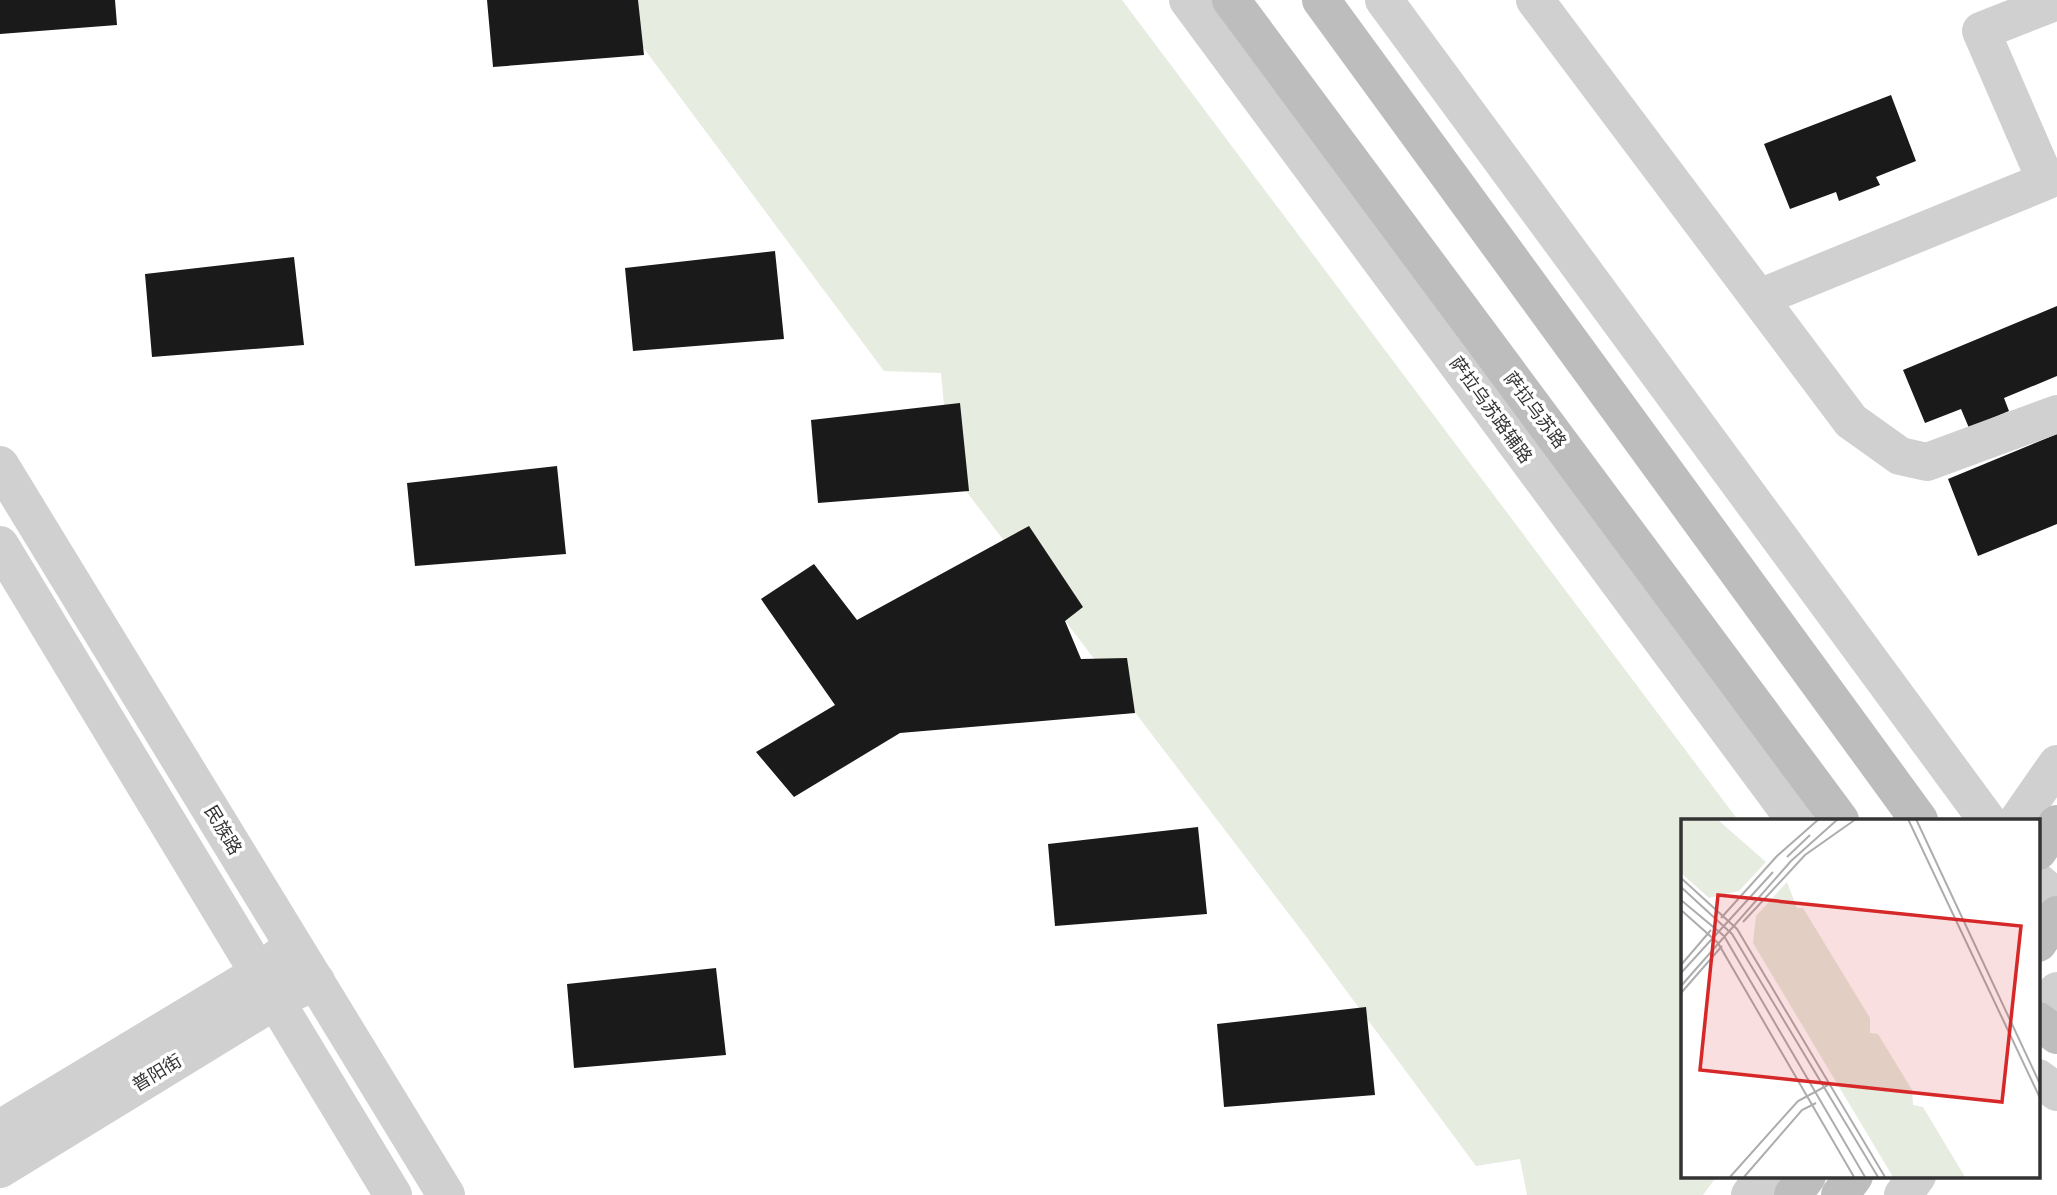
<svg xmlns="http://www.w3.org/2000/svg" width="2057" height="1195" font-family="Helvetica,'Noto Sans SC',sans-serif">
<rect width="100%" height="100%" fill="#fff"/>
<path fill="#e6ecdf" d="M616,0h506l616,820h-56v356h35l-14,19h-176l-7,-36 -44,7 -171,-231 -355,-465 -9,-97 -57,-2 -265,-356z"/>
<path fill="#1a1a1a" d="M0,0h115l2,25 -117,9z
M487,0h151l6,55 -151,12z
M1891,95l25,66 -40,16 4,8 -41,16 -3,-9 -46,17 -26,-65z
M775,251l9,88 -151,12 -8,-83z
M294,257l10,88 -152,12 -7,-83z
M2057,306v70l-53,22 5,13 -40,17 -8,-19 -36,14 -22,-53z
M960,403l9,88 -151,12 -7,-83z
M2057,434v90l-79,32 -30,-77z
M557,466l9,88 -151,12 -8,-83z
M1029,526l54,81 -18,14 16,38 46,-1 8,55 -235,20 -106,64 -38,-45 79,-47 -74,-106 53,-35 43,56z
M1198,827l9,87 -152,12 -7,-82z
M716,968l10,87 -152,13 -7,-84z
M1366,1007l9,88 -151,12 -7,-83z"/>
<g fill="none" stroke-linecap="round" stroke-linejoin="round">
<path stroke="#d0d0d0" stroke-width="38" d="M1535,0l316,421 49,35 27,6 130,-48
M1759,298l287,-117 -65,-150 76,-30
M0,1129l257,-155 36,-28
M0,1169l276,-169 40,-19"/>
<path stroke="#d0d0d0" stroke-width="38" d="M1188,0l607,820
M1384,0l603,820
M0,465l446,730
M0,545l393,650
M2018,820l39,-56
M2038,882l19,17
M2038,1021l19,-30
M2038,1078l19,14
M1750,1195l14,-19
M1903,1195l14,-19"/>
<path stroke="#bdbdbd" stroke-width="38" d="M1231,0l609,820
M1321,0l598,820
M2038,851l19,-27
M2038,943l19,-28
M2038,1021l19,14
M1793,1195l14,-19
M1840,1195l14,-19"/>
</g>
<g text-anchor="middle" stroke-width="7" stroke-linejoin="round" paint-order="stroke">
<g font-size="18" fill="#333" stroke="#fff">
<text transform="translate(1491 410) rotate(54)" y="6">萨拉乌苏路辅路</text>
<text transform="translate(1535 410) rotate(53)" y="6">萨拉乌苏路</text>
<text transform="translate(223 830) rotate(59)" y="6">民族路</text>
<text transform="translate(157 1073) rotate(-31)" y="6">普阳街</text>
</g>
</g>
<g transform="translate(1681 819)">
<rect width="359" height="359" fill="#fff"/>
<path d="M0,0h36l49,43 -27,29 -30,7 -28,-25zM106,63l10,26h6l67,110v15l8,1 34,56 1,15 10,2 42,70h-72l-140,-234 3,-27z" fill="#e6ecdf"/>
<path fill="none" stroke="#adadad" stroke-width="2" d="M227,0l132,279M235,0l124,265M106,38l23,-22M0,59l56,51 148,248M0,68l51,47 146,243M0,81l43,36 141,241M0,91l37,33 136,234M40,99l56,-62 42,-37M62,103l62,-67 51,-36M0,146l30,-35M0,154l92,-101M0,167l110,-125 47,-42M0,174l41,-47M49,358l68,-76 30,-16M63,358l58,-67 14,-7"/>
<path fill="#d62828" fill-opacity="0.15" stroke="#d62828" stroke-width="3.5" d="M37,76l303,31 -19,176 -302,-32z"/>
<rect width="359" height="359" fill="none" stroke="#333" stroke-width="3.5"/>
</g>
</svg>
